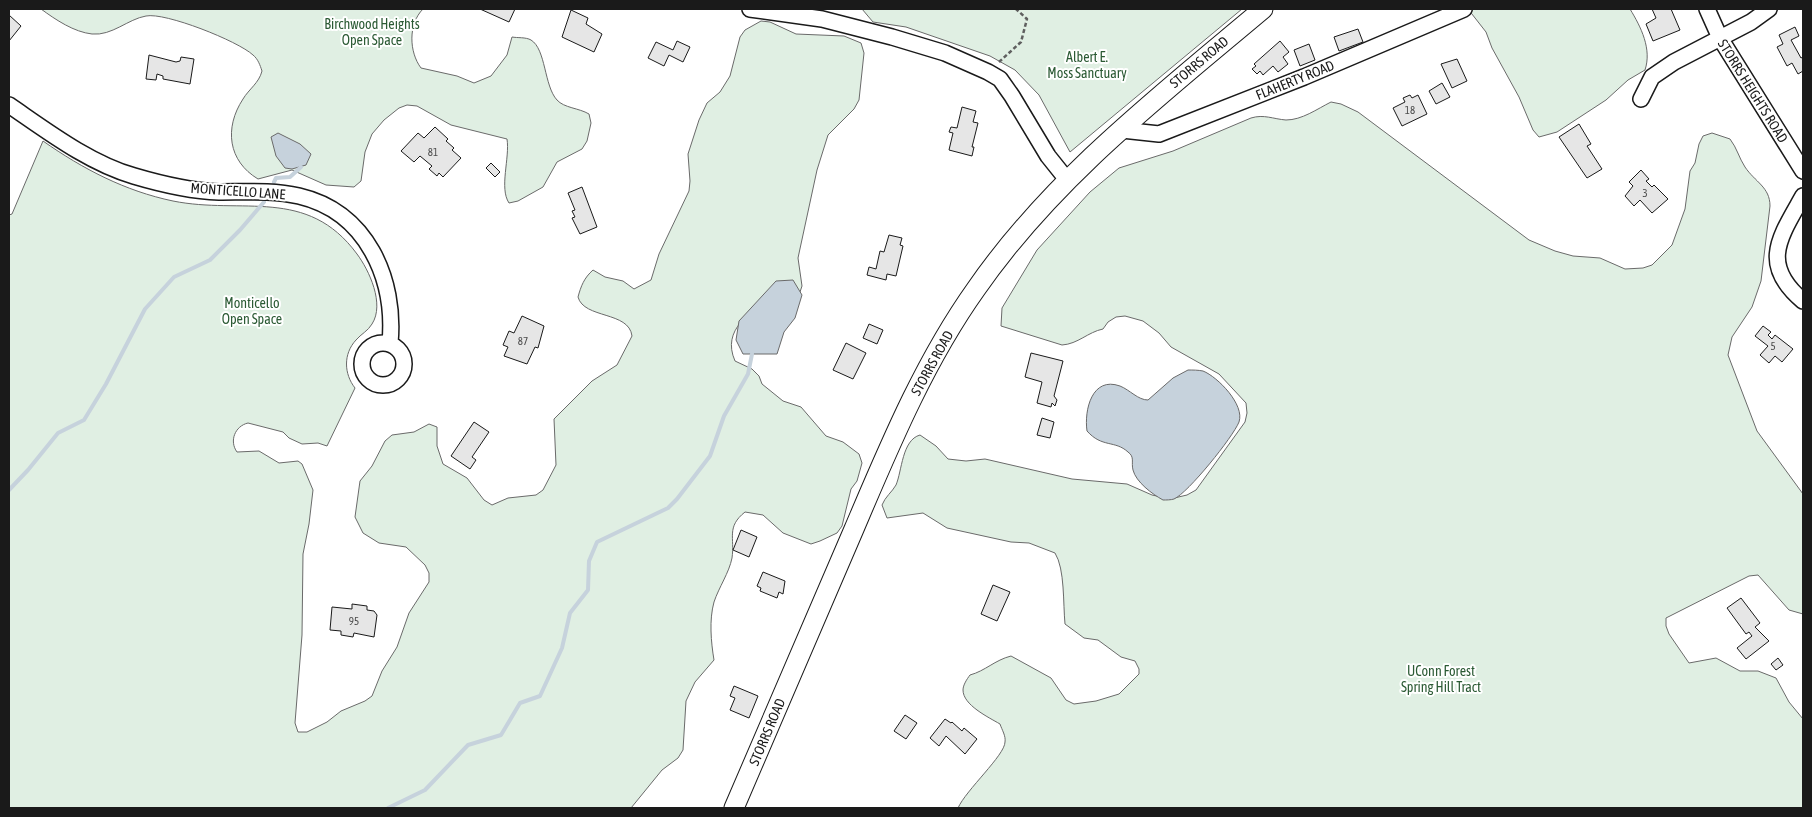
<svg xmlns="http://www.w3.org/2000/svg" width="1812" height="817" font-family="'Asap Condensed',sans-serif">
<rect width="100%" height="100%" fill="#fff"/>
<path fill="#e0efe3" stroke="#6a6a6a" d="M41,9h382c-15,15 -14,43 -2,59l36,8 17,7 17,-7 16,-21 5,-18c5,1 14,0 19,3 15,9 13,46 26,60 7,8 22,8 32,14l2,9 -4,18 -5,8 -25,13 -14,25 -25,14 -9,2c-10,-15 1,-45 -2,-64l-56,-14 -34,-19 -10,-1 -8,3 -15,12 -12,14 -7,18 -4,29 -7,6 -28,-2 -34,-15 -34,9c-30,-18 -34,-51 -15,-80 6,-10 16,-16 19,-28 -2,-6 -4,-12 -9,-16 -15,-14 -88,-43 -107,-39 -18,3 -34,20 -54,18 -18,-2 -36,-14 -51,-25z
M862,9h380l-172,143 -31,-57 -24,-25 -25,-14 -84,-29 -33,-5z
M1468,9h162c11,18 22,40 15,61l-17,10 -22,20 -49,32 -18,5 -6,-7 -14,-33 -27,-49 -6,-16z
M761,21l9,1 26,12 48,2 17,7 3,10 -5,47 -5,9 -26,26 -11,35 -19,88 4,28 -3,9h-27c-21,18 -51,34 -37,66l17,8 7,7 3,8 21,17 18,6 25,29 17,6 16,12 3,9 -5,18 -6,8 -9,37 -5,7 -17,8 -9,3 -28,-11 -20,-18 -18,-3c-19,15 -10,26 -13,46 -3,15 -13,29 -18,44 -5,18 -3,40 0,58l-19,22 -9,19 -3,49 -5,8 -16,12 -31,38h-622v-593l3,-1 31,-73c40,28 82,50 130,60 69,14 134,-15 184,53 12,16 28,50 15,70 -4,7 -11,10 -16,16 -13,14 -12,34 -1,48l-28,58 -9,-3 -16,1 -13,-6 -6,-6 -35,-9c-13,3 -19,18 -11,29l22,-1 20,12 19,-2 4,3 11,26 -4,34 -6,30 -1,81 -7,88 3,9h9l20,-10 14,-11 24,-10 7,-5 10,-25 15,-24 12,-34 20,-31v-9l-4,-8 -19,-18 -27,-4 -16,-10 -8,-16 5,-36 12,-15 13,-25 7,-6 22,-3 15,-8 8,3v19l6,18 24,14 17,22 8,5 16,-7 28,-3 7,-5 13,-25 -2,-46 38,-38 25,-16 15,-29c-3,-25 -48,-17 -54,-39 3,-11 6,-19 15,-27l12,7 18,4 11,8 17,-9 8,-26 30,-63 1,-10 -2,-27 11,-34 8,-17 13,-11 10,-16 10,-39 5,-7z
M1331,102l10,2 17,8 171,128 26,11 18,5 27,2 25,11 18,-1 9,-3 20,-20 13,-36 5,-38 5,-8 4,-19 4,-8 9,-3 18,6c7,9 9,19 15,28 10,15 25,20 25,39l-9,75 -9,26 -20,30 -4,18 29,76 46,63v120l-14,-4 -31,-35 -9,1 -83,42v8l3,8 20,29 27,-5 24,13h18l18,7 13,24 14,17v89h-845c8,-18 47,-53 47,-66 1,-6 -3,-12 -5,-18 -12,-7 -37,-19 -37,-34 0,-5 4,-11 7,-15 15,-4 25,-15 41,-19l40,22 15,22 8,4 22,-3 23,-7 20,-20v-5l-4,-8 -14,-4 -23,-17 -14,-2 -19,-14c-2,-20 0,-55 -10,-71l-26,-10 -18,-1 -64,-14 -24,-15 -36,5 -5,-13c3,-8 10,-13 14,-20 6,-14 6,-45 24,-50l16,11 12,13 18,2 19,-2 87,20 55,5 25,11 18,4 17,-4 9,-5 49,-68 2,-9 -1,-10 -27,-29 -48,-27 -12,-14 -16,-12 -18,-5 -9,1 -8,5 -5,7c-15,3 -25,15 -41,16l-61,-19 1,-18 35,-58 53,-58 29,-24 54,-17 78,-33c13,-4 22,1 35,2 16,0 31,-11 45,-18z"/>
<path fill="#c6d2dc" stroke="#6a6a6a" d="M278,133l22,11 11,10 -5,11 -14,4 -7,-1 -9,-12 -5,-19z
M793,280l9,15 -7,23 -11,14 -7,22h-34l-7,-14 3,-19 37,-40z
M1188,370c5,0 10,0 15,1 15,6 42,34 36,51 -6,15 -51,71 -65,77 -3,1 -8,1 -11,1 -11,-6 -27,-18 -30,-30 -2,-8 2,-13 -5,-18 -13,-12 -26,-4 -41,-21 -3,-21 5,-55 33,-45 10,4 18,14 28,14l25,-22z"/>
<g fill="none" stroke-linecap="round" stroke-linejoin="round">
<path stroke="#c6d2dc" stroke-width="4" d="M274,182l2,-4 14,-1 11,-10
M9,490l19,-20 30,-37 26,-13 22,-36 39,-75 29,-32 36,-17 30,-30 24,-28
M388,808l37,-18 43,-45 33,-10 19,-32 20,-7 22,-48 8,-35 18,-23 1,-29 8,-19 71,-34 9,-9 33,-43 14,-40 24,-42 4,-20"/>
</g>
<path fill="#e6e6e6" stroke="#1a1a1a" d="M480,9h35l-6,13z
M1652,9h19l9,21 -27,11 -7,-17 10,-6z
M571,10l17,8 -2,6 16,10 -8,18 -32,-15z
M9,15l12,11 -12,15z
M1795,27l4,9 -8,4 10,18 2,-1v14l-5,3 -6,-11 -5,3 -10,-19 6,-3 -4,-9z
M1358,29l5,13 -24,9 -5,-14z
M677,41l13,6 -7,15 -14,-7 -5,11 -16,-8 8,-16 17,8z
M1280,41l9,11 -6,5 5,7 -10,8 -5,-6 -10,9 -3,-4 -3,3 -5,-5 4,-3 -2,-2z
M1309,44l6,16 -15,6 -6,-16z
M149,55l27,7 4,-1 1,-4 13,2 -4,25 -27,-5v-3l-6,-2 -1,6 -10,-1z
M1457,59l10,22 -15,7 -11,-24z
M1442,83l8,14 -14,7 -7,-13z
M1410,95l2,3 6,-3 9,19 -25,12 -9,-18 12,-6 -2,-4z
M962,107l14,4 -3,11 5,1 -6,24h2l-2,9 -23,-6 4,-17 -4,-1 2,-5 6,1z
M1579,124l12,20 -4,2 15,23 -15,9 -28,-41z
M435,127l13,12 -2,2 8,7 -2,2 9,8 -18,19 -4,-4 -2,3 -8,-7 3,-3 -12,-10 -6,6 -13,-11 17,-18 6,5z
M491,163l9,9 -5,5 -9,-9z
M1641,170l8,9 -3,2 6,6 2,-2 14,14 -16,14 -12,-13 -6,6 -9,-10 8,-10 -4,-4z
M582,187l15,40 -17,7 -8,-16 3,-1 -3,-6 3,-1 -7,-17z
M889,235l13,3 -2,7 3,1 -7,30 -9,-2 -1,6 -19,-5 2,-8 7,2 4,-18 4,1z
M522,316l22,10 -6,22 -3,-1 -8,17 -23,-8 4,-9 -5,-2 6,-14 5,2z
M869,324l14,6 -6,14 -14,-6z
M1763,326l8,6 -3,3 4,4 3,-4 18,14 -11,13 -7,-6 -6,7 -9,-8 8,-9 -13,-10z
M846,343l20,10 -13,26 -20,-9z
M1031,353l32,8 -9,35 3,4 -2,6 -3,-3 -1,4 -14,-4 5,-21 -17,-5z
M1042,418l12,4 -4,16 -13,-3z
M474,422l15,10 -17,25 4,3 -6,9 -19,-13z
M741,530l16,7 -8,20 -16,-7z
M763,572l22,9 -2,13 -4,-2 -2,6 -17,-7 1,-3 -4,-2z
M993,585l17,7 -13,29 -16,-7z
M1741,598l19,25 -5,4 14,14 -23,18 -9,-11 15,-12 -3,-4 -3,2 -19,-26z
M352,604l15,2v4l7,1 3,4 -3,22 -20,-4 -1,4 -12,-2v-4l-11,-1 2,-23 20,2z
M1778,658l5,7 -7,5 -5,-6z
M734,686l24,10 -9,22 -19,-8 5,-12 -5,-2z
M905,715l12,8 -11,16 -12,-8z
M945,719l6,4 1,-1 10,9 2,-3 13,11 -12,15 -19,-18 -7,10 -9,-8z"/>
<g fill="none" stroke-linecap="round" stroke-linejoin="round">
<defs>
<path id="minor" d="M750,9l72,10 70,18 53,16 43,19 12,7 12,17 36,60 20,25
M1707,9l13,29 83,133
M1641,99l11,-22 22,-15 77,-40 18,-13
M9,105c38,26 80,58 125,71 27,8 57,15 85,16 27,0 53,-2 80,4 68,16 97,83 91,147
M1122,130l37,4 145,-57 160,-68
M1803,196c-23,41 -44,68 0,105
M362 364a21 21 0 1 1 42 0a21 21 0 1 1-42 0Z"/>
<path id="major" d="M734,808c40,-93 80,-186 120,-279 35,-82 70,-167 122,-240 76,-110 186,-195 287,-280"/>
</defs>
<use href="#minor" stroke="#1a1a1a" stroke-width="18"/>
<use href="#major" stroke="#1a1a1a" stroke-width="21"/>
<path stroke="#5f5f5f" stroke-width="2.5" stroke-dasharray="4 2.5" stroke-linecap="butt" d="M999,62l22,-20 6,-23 -11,-10"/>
<use href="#minor" stroke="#fff" stroke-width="15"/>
<use href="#major" stroke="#fff" stroke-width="19"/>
</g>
<g text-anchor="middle" stroke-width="4" stroke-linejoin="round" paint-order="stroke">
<g font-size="11" fill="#4d4d4d">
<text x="1410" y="114">18</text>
<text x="433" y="156">81</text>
<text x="1645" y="197">3</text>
<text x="523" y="345">87</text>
<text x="1773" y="350">5</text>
<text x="354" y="625">95</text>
</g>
<g font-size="14" fill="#2b5a34" stroke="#fff">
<text x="372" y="29">Birchwood Heights<tspan x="372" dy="16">Open Space</tspan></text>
<text x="1087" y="62">Albert E.<tspan x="1087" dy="16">Moss Sanctuary</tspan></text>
<text x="252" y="308">Monticello<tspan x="252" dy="16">Open Space</tspan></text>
<text x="1441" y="676">UConn Forest<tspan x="1441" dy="16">Spring Hill Tract</tspan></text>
</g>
<g font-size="14" fill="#1a1a1a" stroke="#fff">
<text transform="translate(1199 62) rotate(-40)" y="5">STORRS ROAD</text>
<text transform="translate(1295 80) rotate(-22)" y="5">FLAHERTY ROAD</text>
<text transform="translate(1753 91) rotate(58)" y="5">STORRS HEIGHTS ROAD</text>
<text transform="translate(238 191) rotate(4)" y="5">MONTICELLO LANE</text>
<text transform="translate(932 363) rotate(-61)" y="5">STORRS ROAD</text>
<text transform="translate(767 732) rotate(-67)" y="5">STORRS ROAD</text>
</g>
</g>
<rect width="1812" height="817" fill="none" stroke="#1a1a1a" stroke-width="20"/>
</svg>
